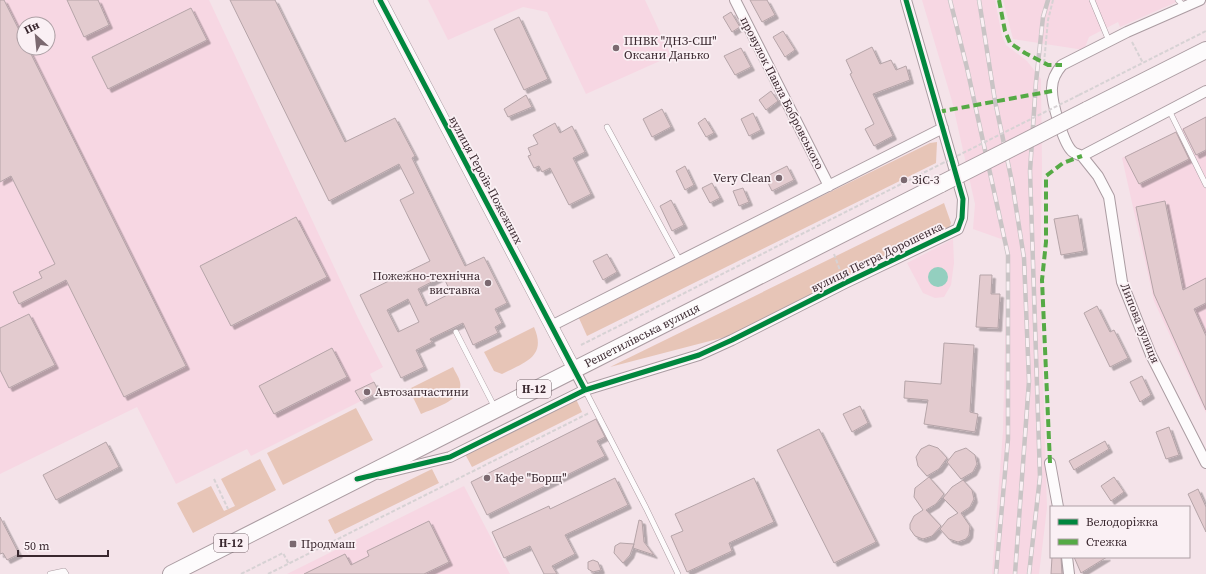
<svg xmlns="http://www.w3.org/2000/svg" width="1206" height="574" font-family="'Source Serif 4',serif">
<defs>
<filter id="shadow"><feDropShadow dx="3.5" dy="3.5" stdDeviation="0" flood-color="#0004"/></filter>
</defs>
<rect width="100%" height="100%" fill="#f4e3e9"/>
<path fill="#f7d7e3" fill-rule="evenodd" d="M0,0h209l149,318 25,49 -13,7 4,8 -19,9 6,10 -110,55 -4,-7 -71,35 -39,-77 -137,67zM24,24h24v24h-24z
M428,0h217l26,56 -85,38 -39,-82 -24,-5 -75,33z
M922,0h73l7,36 4,9 21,16 14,18 1,88 -2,112 7,229 -8,66h-47l11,-143 4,-175 -3,-16 -31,-11 2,-25 -23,-103z
M1003,0h178l-61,27 -2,-5 -29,15 -5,13 -71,-11z
M1206,117v296l-52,-112 -32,-143z
M953,239l1,24 -3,22 -7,12 -9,1 -12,-5 -16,-30z
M464,486l46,88h-223z"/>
<path fill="#e7c5b7" d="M937,142l-1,21 -349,173 -9,-20 352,-173z
M944,203l7,20 -2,5 -220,108 -119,31z
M534,327c13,30 -9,35 -32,47l-8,-3 -10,-19z
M453,367c2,5 6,10 7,15 4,18 -26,26 -39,32l-12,-25z
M576,399l6,13 -110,55 -7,-13z
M356,408l17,32 -90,45 -16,-32z
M260,459l16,31 -83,43 -16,-30 34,-17 13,25 11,-5 -14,-27z
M432,469l7,14 -104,51 -7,-14z"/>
<path fill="#93cfbf" d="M928 277a10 10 0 1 1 20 0a10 10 0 1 1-20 0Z"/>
<path fill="#e3cbcf" stroke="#b5a4a8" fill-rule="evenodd" filter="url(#shadow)" d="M0,0h4l20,40v8h4l158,318 -62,31 -58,-117 -47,24 -6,-12 29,-14 -3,-6 16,-8 -44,-88 -11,6z
M67,0h31l11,25 -25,12z
M230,0h45l70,142 50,-24 20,38 -3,2 53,108 19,-9 23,46 -12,6 7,14 -7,4 3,6 -25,12 -10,-22 -33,16 2,3 -16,8 8,17 -23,11 -41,-83 70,-34 -30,-61 14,-7 -15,-29 -70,37zM443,276l8,17 -25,13 -8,-17zM408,299l11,23 -21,10 -11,-22z
M750,0h17l8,15 -13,7z
M191,8l16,32 -99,49 -16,-32z
M731,12l9,15 -8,5 -9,-15z
M519,17l29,62 -24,11 -30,-61z
M783,31l12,19 -10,7 -12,-20z
M872,47l8,17 11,-4 5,10 10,-4 4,14 -37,14 20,42 -19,10 -9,-17 9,-5 -24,-50 2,-1 -6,-13z
M741,48l10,19 -16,8 -11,-19z
M771,91l7,10 -12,9 -7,-10z
M526,95l6,12 -24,10 -4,-8z
M662,109l9,18 -19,10 -9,-18z
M753,113l8,17 -12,6 -8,-17z
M1206,117v33l-10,5 -13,-26z
M705,118l9,15 -8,4 -8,-14z
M555,123l5,10 12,-7 13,26 -12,6 18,36 -22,11 -19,-37 -8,4 -3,-6 -5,2 -6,-12 3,-1 -3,-7 10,-4 -5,-9z
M1176,132l13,27 -50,25 -14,-27z
M685,166l9,19 -9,5 -9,-19z
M787,166l7,14 -22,11 -7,-14z
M712,183l8,15 -10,5 -8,-15z
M743,188l6,14 -10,4 -6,-15z
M671,200l13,25 -12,6 -12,-25z
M1165,201l18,89 23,-12v25l-12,6 12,27v74l-52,-116 -18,-87z
M1078,215l6,36 -23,4 -7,-36z
M296,217l31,60 -96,49 -31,-60z
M607,254l10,18 -14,8 -10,-19z
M980,275h12l-1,19h9l-2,34 -22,-1z
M1097,306l13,26 4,-2 14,28 -18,9 -26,-54z
M29,314l26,51 -46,23 -9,-18v-42z
M944,343l30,2 -4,67 8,2 -3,18 -51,-8 4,-24 -24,-2 1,-17 36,3z
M332,348l15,29 -73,37 -15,-28z
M1142,376l9,19 -11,7 -10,-20z
M374,382l5,10 -18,9 -6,-10z
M860,406l8,17 -16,9 -9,-18z
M596,419l9,18 -8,4 8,15 -118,59 -16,-33z
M1169,427l10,28 -13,4 -10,-27z
M819,429l57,113 -42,21 -57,-113z
M1105,441l4,8 -35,21 -5,-9z
M106,442l13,25 -63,33 -13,-25z
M929,445l9,3 9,10 -8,11 -12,7 -9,-10 -2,-9 5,-8z
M966,448l9,7 2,9 -4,8 -12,7 -14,-17 8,-10z
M929,477l15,17 -8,10 -10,6 15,16 -9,10 -9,3 -8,-3 -5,-7v-5l4,-8 9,-6 -9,-13 1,-9z
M1114,477l10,15 -13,9 -10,-15z
M615,478l13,27 -63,30 10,19 -23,12 5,8h-13l-14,-28 -26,12 -12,-26 57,-26 1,3z
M754,478l20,44 -45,21 3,8 -45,21 -16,-36 12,-5 -8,-17z
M963,480l9,10 2,9 -4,8 -9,6 9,13 -1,9 -3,4 -8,3 -9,-3 -9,-10 8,-10 10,-6 -15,-15 9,-11z
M1198,489l8,18v25l-18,-38z
M0,517l19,37 -12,6 -4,-7 -3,1z
M639,520l3,1 2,21 10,13 -21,-7z
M429,521l20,41 -25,12h-120l41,-20 6,11 18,-9 -2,-5z
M620,543l14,1 -4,11 -7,8 -9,-10 1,-7z
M1052,557h9l1,17h-11z
M1074,557h33l-26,16z
M593,560l5,2 3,8 -8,2 -5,-3v-7z"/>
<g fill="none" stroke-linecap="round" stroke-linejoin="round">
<defs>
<path id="service" d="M1092,0l17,41
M1178,0l7,7
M1169,110l37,75
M607,127l73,134
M456,332l39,76
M585,390l61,118 32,66
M50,574l14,-3 2,3"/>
<path id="minor" d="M735,0l94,186
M1200,0l-73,32 -65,33c-6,7 -10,14 -10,23 -1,13 11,53 19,62 3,4 7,4 11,6l124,-65
M1082,156l16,20 11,21 13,85 29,73 55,108
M551,326l392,-198
M574,369l11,21
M1050,463l8,44
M380,474l70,-17 135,-67 114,-35 33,-15 113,-57 113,-54 4,-11 1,-19 -57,-199
M1067,557l2,17"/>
<path id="tertiary" d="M380,0l194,369"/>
<g id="primary">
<path d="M1087,110l119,-60"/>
<path id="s1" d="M171,574l770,-390"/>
</g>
</defs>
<use href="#service" stroke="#ab9ca2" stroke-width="6"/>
<use href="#minor" stroke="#ab9ca2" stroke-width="12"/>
<use href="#tertiary" stroke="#ab9ca2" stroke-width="14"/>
<use href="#primary" stroke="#ab9ca2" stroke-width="18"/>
<path stroke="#d7d2d4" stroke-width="2" stroke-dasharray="4 2" stroke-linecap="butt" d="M1132,42l11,21
M1044,63l4,-43 5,-20
M1079,95l127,-64
M834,254l7,19
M581,345l360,-181
M214,479l14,30
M241,574l42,-21 6,11
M268,574l321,-161"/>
<use href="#service" stroke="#fdfbfc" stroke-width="5"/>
<use href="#minor" stroke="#fdfbfc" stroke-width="10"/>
<use href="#tertiary" stroke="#fdfbfc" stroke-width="13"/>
<use href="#primary" stroke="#fdfbfc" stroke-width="16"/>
<defs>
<path id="rail" d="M950,0l17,68 41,187v184l-12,135
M979,0l16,101 17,81 12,76 5,123 -14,193
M1029,574l11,-97 -10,-306 6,-89 7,-65 5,-17"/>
</defs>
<use href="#rail" stroke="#c9c4c5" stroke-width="4.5"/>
<use href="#rail" stroke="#faf0f4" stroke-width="3" stroke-dasharray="9" stroke-linecap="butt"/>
<defs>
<path id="primary-bridge" d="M941,184l146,-74"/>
</defs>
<use href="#primary-bridge" stroke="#ab9ca2" stroke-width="18" stroke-linecap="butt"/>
<path stroke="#d7d2d4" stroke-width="2" stroke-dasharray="4 2" stroke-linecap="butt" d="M941,164l138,-69"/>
<use href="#primary-bridge" stroke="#fdfbfc" stroke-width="16"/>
<path stroke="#55aa45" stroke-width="4" stroke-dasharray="8 4" stroke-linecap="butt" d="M999,0l6,31 5,12 15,10 23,12h14
M938,112l114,-21
M1050,463l-8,-183 4,-38v-66l17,-13 19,-7"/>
<defs>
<path id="cycleway" d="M380,0l205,390
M357,479l93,-22 135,-67 114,-35 33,-15 113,-57 113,-54 4,-11 1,-19 -57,-199"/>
</defs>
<use href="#cycleway" stroke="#faf0f4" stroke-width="8"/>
<use href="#cycleway" stroke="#00873e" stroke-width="5"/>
</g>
<g fill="#7b6970" stroke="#faf0f4" stroke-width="1.5">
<circle cx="616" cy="48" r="4"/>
<circle cx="779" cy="178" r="4"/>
<circle cx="904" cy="180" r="4"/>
<circle cx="488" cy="283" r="4"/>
<circle cx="367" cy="392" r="4"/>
<circle cx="487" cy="478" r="4"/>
<rect x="289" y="540" width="8" height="8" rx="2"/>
</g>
<g text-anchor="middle" stroke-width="3.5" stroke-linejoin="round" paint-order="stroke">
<g fill="#faf0f4" stroke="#74646a" stroke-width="1">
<rect x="517" y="380" width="34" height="18" rx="3"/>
<rect x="214" y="534" width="34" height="18" rx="3"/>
</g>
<g font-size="11" font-weight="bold" fill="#3a282f">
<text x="534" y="393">Н-12</text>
<text x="231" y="547">Н-12</text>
</g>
<g font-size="12" fill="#3a282f" stroke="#faf0f4" text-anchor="start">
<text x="624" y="45">ПНВК "ДНЗ-СШ"<tspan x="624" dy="14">Оксани Данько</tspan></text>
<text x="771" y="182" text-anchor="end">Very Clean</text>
<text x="912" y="184">ЗіС-3</text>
<text x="480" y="280" text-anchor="end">Пожежно-технічна<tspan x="480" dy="14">виставка</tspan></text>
<text x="375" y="396">Автозапчастини</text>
<text x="495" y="482">Кафе "Борщ"</text>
<text x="301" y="548">Продмаш</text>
</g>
<g font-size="12" fill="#3a282f" stroke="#faf0f4">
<text transform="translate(782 93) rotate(63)" y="4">провулок Павла Бобровського</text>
<text transform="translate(486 180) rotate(62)" y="4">вулиця Героїв-Пожежних</text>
<text transform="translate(877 257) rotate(-26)" y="4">вулиця Петра Дорошенка</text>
<text transform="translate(1140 323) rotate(68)" y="4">Липова вулиця</text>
<text dy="4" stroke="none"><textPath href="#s1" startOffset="528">Решетилівська вулиця</textPath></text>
</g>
</g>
<rect x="1050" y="506" width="140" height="52" fill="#faf0f4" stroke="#ada0a5"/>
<rect x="1058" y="519" width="20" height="6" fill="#00873e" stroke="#ada0a5"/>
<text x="1086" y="526" font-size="12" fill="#3a282f">Велодоріжка</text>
<rect x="1058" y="539" width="20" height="6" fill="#55aa45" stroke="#ada0a5"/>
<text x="1086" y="546" font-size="12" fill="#3a282f">Стежка</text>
<g transform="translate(36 36) rotate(333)"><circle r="19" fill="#faf0f4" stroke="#ada0a5"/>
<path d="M0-3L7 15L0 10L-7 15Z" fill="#7b6970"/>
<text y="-6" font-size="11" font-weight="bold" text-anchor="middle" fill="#3a282f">Пн</text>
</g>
<path d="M18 550v6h90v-6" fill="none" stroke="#3a282f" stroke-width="2"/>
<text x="24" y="550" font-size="12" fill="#3a282f" stroke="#faf0f4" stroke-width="3" paint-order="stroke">50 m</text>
</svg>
